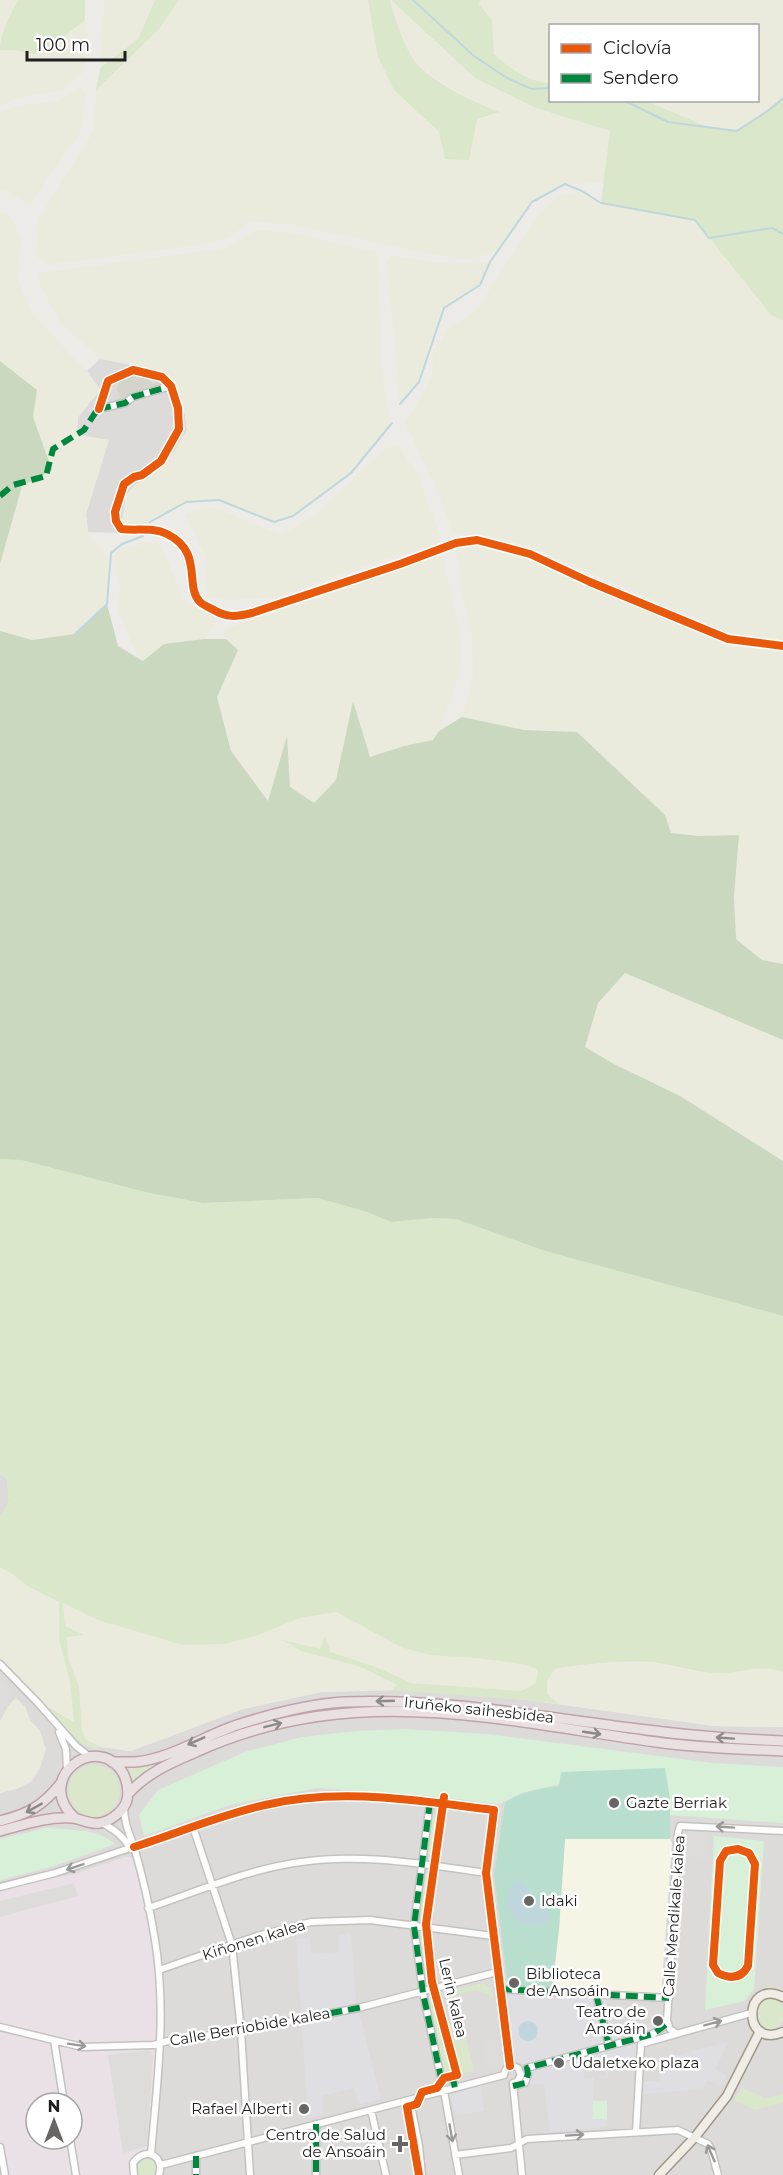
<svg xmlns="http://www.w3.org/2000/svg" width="783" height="2175" font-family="Montserrat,sans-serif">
<rect width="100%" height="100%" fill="#edebe8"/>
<path fill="#dcdbd9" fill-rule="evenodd" d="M100,359l54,10 20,13 11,33 2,15 -16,27 -45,38 -6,38 -32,-1 -2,-18 22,-74 -31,-5 1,-18 22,-27 -13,-19z
M0,1474l7,4 2,23 -9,16z
M0,1658l35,35 32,37 28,19 6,-2 30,4 112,-42 78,-17 80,-2 126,10 188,26 68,1v448h-783v-382l19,-5 21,-57 -10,-11 -5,-13 -16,-2 -9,16zM36,2103h36v36h-36z"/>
<path fill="#eae1e6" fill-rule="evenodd" d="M125,1857h11l25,123 1,49 -11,125 -18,9 2,12h-135v-290l72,-10zM36,2103h36v36h-36z"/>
<path fill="#f5f4e5" d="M565,1838l105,1 2,4 -11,152 -109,-6 7,-60z"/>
<path fill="#d5d4cb" d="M134,376l13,3 6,5 12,-4 6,6 -46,17 -26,6 22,-12 -4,-6 2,-12z"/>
<path fill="#ebebdd" d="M0,0h19l-6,9 -13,34z
M104,0h51l-17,39 -38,29z
M179,0h189l10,57 16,33 45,42 59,-19 -34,-16 -44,-30 -23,-38 -6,-29 84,78 61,30 74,24 -6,51 -39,1 -33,18 -33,49 -31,9 -44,-7 -130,-28 -45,-3 -21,16 -30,7 -151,20 -11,-9 2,-37 56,-89 2,-40 63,-61z
M481,0h302v98l-13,12 -14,7 -19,14 -29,-4 -62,-26 112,-1v-74h-208v57h-8l-32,-15 -16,-15 -2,-33 -13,-16z
M85,20l3,20 -4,32 -23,19 -36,5 -25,9v-55h14l27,5z
M80,87l7,6 -8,42 -30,41 -19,31 -21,-15 -9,-2v-78l20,-7 38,-4z
M582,191l19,12 94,17 77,95 11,5v322l-51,-8 -202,-87 -43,-11 -22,-3h-12l-15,-40 -33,-70 27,-45 1,-24 15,-26 28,-18 60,-92 22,-22z
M0,212l10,3 12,27 -5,35 16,38 54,56 13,19 -22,27 -1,18 32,5 -23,74 2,18 21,26 -2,46 -32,30 -43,6 -32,-9v-67l22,-78 30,-17 -19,-52 4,-27 -37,-29z
M257,230l31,2 89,20 7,140 8,31 -41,50 -58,43 -19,6 -55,-22h-26l-51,27 -19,-4 3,-28 12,-13 33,-25 16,-27 -2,-15 -11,-33 -20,-13 -54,-10 -40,-37 -21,-38 -1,-11 188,-25z
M392,255l44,8 54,-1 -10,23 -36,23 -25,74 -19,22 -13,-143z
M397,445l20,27 24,66 -14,10 -45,12 -108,38 -47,2 -18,-2 -4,-15 1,-25 -21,-44 19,-6h12l65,27 31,-18 73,-68z
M146,543h13l14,30 9,26 36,20 -14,20 -40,5 -21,17 -4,-3 -21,-46 2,-26 -6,-34z
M475,545l41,8 64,30 146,62 57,2v317l-21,-4 -26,-21 -2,-43 5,-61 -40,1 -28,-3 -94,-101 -53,-2 -62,-13 11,-40 -1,-41 -10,-45 -6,-42z
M443,554l20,96 -5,28 -19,53 -6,9 -29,6 -34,11 -17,-55 -17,78 -22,23 -24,-16 -3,-49 -18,63 -38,-50 -14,-54 21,-47 -12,-11 -2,-10z
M625,973l158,67v121l-103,-65 -66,-32 -29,-17 13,-44z
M0,1567l14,8 15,12 30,15v37l11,43 4,41 -28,-17 -46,-48z
M63,1602l35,18 127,24 33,-9 42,-17 36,-6 65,35 29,8 47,3 50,7 11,5 -2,13 -15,8 -110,-8 -35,-16 -45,-15 -5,-14 -6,11 -35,-9 16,11 60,16 36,18 -5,5 -71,2 -78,17 -112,42 -30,-4 -16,-8 -3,-9 -3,-43 -11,-29 -1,-21 15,-2 -17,-9z
M651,1662l45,10 29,1 45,-6 13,5v55l-68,-1 -157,-22 -11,-11v-12l8,-12 26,-4z
M16,1698l9,9 5,13 10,11 6,18 -6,19 -8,13 -13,7 -19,5v-72l9,-16z"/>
<path fill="#dae7ca" d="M19,0h66v20l-44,35 -27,-5h-14c0,-16 10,-37 19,-50z
M155,0h24l-20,29 -63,61 4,-22 38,-29z
M368,0h22c5,20 16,54 31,68 22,20 51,33 78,44l-22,7 -8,41 -24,-1 -6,-27 -45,-42 -16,-33z
M391,0h90l-2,4 13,16 2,34c15,14 35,28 56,29v17l96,1 62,26 29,4c16,-11 32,-20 46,-33v222l-11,-4 -77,-96 -94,-17 9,-72 -74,-23 -61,-30z
M0,1159l21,1 128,33 54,10 115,-5 49,14 24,10 41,-4 24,1 89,32 238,65v356c-22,-8 -37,0 -59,1 -25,1 -48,-8 -72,-11 -28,-2 -69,2 -97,7l-8,12v12l11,11 -31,-4 -135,-10 5,-5 -36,-18 -60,-16 -18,-11 37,9 5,-12 6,15 45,15 35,16 110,8 15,-8 2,-13 -11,-5 -50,-7 -47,-3 -29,-8 -65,-35 -36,6 -42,17 -33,9 -42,1 -85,-25 -35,-17 2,23 19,9 -17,2 1,21 11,29 3,43 3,9 16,8 -6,2 -14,-5 -35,-38 28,16 -4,-40 -11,-43v-37l-30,-15 -15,-12 -14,-8v-50l9,-16 -2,-23 -7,-4z
M164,1761l-31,21 -8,-15 25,-2z
M68 1791a26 26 0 1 1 52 0a26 26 0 1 1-52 0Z
M428,1813l12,2 -5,40 -12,-1z
M421,1873l12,2 -5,40 -12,-2z
M427,1936l5,40 -13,2 -4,-41z
M484,1983l7,6 3,13 -4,-7 -14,-5 -20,4 1,9 -9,1 -3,-12z
M436,1997l20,78 -15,3 -17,-78z
M755 2014a15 15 0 1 1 30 0a15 15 0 1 1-30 0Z
M461,2019l13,52 -12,3 -13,-52z
M742,2088l23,10 18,-4v9l-28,7 -21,-10z
M143,2159c11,-1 17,6 12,16h-18l-1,-9z"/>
<path fill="#cad8c0" d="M0,361l37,29 -4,27 19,53 -30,16 -22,78z
M107,604l11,42 25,15 21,-17 40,-5h22l12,11 -21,47 14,54 37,50 19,-65 3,51 24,16 22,-23 17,-79 17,56 34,-11 29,-6 6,-9 23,-14 62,13 53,2 88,83 6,18 28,3 40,-1 -5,61 2,43 26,21 21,4v76l-158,-67 -27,30 -13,44 29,17 66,32 103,65v155l-238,-65 -89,-32 -24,-1 -41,4 -24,-10 -49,-14 -115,5 -54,-10 -128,-33 -21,-1v-528l32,9 43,-6z"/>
<path fill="#d9f0d8" d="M407,1729l79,5 227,29 70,4v56l-113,-8v-17l-108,-26 -2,12 -39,9 -21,11 -78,-9 -105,-7 -87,17 -86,31 -5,-21 19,-25 87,-38 57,-15 54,-6z
M46,1828c23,2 51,0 69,16l-64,23 -51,13v-41z
M714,1836l50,5 -10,148 -10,12 -39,9z
M593,2101h14v19l-15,-1z"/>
<path fill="#b8dfce" d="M665,1768l5,30v41h-105l-6,90 -7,60 -44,-3 -14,-112 11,-71c16,-12 35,-14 54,-17l2,-14z"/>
<path fill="#dddcdb" d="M0,1679l13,12 -13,23z
M688,1832l22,1 -1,26 -23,-2z
M74,1883l4,13 -78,21v-16z
M496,2038l4,26 -14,4 -4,-28z
M149,2050l4,5 -6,91 -24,7 -15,-98z"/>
<path fill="#dfdee2" d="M351,1933l5,67 25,99 -22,6 -5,-17 -32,8 1,18 -15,4 -12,-179 14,-1 2,16 27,-2 -1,-16z
M500,1989l104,6 10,41 31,-8 -1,-4 17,1 1,-3 6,9 8,2 -35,11 -1,16 -31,-1 -1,19 -12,-1 11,-2 -2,-9 -22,4 2,9 9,-2 -2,42 15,1 -2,7 -55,5 -6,-48 -23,2v-15l-11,-5z
M727,2042l1,1 -13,26 12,7 -6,10 -13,-6 -5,9 -60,5 1,-13h15l2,-22z
M481,2086l3,25 -29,4 -5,-20z"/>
<path fill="#bfd7dc" d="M518,1879l15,15 -1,6 6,1 15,16c-30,26 -64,-12 -35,-38z
M518 2031a10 10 0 1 1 20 0a10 10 0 1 1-20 0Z"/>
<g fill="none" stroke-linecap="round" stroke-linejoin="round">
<path stroke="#bfd7dc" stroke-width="2" d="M413,0l61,56 33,22 25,11 18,-1
M623,100l45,22 69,9c16,-11 32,-19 46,-33
M400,404l19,-22 25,-74 36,-23 10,-23 42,-60 33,-18 17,7 19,12 94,17 14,18 63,-10 11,6
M150,522l36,-20 33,-2 55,22 19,-6 58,-43 41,-50
M75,634l32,-30 4,-51 11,-9 21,-8"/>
<defs>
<path id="minor" d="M99,409l9,-28 25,-11 29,7 9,9 7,22 1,21 -18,32 -19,14 -8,2 -10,7 -9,28 1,9 5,8c16,2 32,-2 46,5 37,18 17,52 33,68 3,3 8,5 12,7 15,9 24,8 40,4l148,-49 56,-21 21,-3 53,14 60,28 138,57 55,7
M99,409l26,-6 8,-6 38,-11
M0,1664l38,39 38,43 14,11
M59,1732l7,17 1,21
M430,1802l-16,124 9,67 18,85 12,1 2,9
M124,1807c0,15 5,26 10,40 9,30 16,62 21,93 12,72 2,143 -4,214
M102,1823c13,7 21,13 29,26
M193,1827l39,118 9,86 9,144
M134,1847c44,-14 86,-32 131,-42 76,-18 153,-4 229,5l-8,63 24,193
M0,1887l55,-14 75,-25
M148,1908c48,-16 96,-37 146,-45 64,-11 129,1 192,10
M159,1970l98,-34 54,-14 59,-2 123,16
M500,1989l169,9
M596,1994l13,52
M0,2027l82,20 71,-2 15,-4 73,-10 117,-23 139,-36
M676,2033l-6,-4 -3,-8 11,-188 2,-7 103,5
M54,2040l10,63
M504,2075c1,-8 7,-11 14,-7l3,7 -4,7 -4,1
M513,2083l9,92
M513,2086l12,-3 3,-9 -1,-6 126,-34 15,-11
M444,2091l15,84
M410,2100l9,46 3,29
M371,2110l15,65
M316,2124v51
M636,2132l5,-88 110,-31
M70,2139l6,36
M0,2147l5,28
M455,2155l56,-7 16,-9 151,-9 30,14 3,5 7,26
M196,2156v19
M161,2165l343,-90
M134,2175l-1,-12c12,-17 32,-8 26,12"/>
<path id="major" d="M783,1997c-40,-20 -42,53 0,35
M659,2175l36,-38 32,-41 33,-65"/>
<path id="highway" d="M112,1762c8,0 15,0 23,0 35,-3 69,-26 102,-37 34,-11 71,-21 107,-23 104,-4 201,16 303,28 45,6 90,9 136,11
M128,1794c19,-21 42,-31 68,-42 155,-71 301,-32 460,-10 42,6 85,7 127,9
M0,1821c28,-7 43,-15 61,-38
M0,1831c23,-6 48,-15 73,-13 9,1 16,7 27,5 11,-2 24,-12 27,-23 2,-9 0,-19 -4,-27 -26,-43 -91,6 -48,45"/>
</defs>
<use href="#minor" stroke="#c3c2c0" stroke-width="9"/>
<use href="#major" stroke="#a19787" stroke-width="11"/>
<use href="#highway" stroke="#bfa2ab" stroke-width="12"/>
<use href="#minor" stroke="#fcfcfc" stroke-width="6"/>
<use href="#major" stroke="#f0ece6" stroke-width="8"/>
<use href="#highway" stroke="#e9e0e1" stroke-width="9"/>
<path stroke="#00873e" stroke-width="6" stroke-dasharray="12 6" stroke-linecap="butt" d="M99,409l26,-6 8,-6 38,-11
M0,496l13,-11 33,-9 7,-27 31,-19 17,-26
M430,1802l-16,124 9,67 18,85 12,1 2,9
M500,1989l169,9
M596,1994l13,52
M295,2020l68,-13
M513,2086l12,-3 3,-9 -1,-6 126,-34 15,-11
M316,2124v51
M196,2156v19"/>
<defs>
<path id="cycleway" d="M99,409l9,-28 25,-11 29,7 9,9 7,22 1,21 -18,32 -19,14 -8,2 -10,7 -9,28 1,9 5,8c16,2 32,-2 46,5 37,18 17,52 33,68 3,3 8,5 12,7 15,9 24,8 40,4l148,-49 56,-21 21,-3 53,14 60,28 138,57 55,7
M134,1847c44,-14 86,-32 131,-42 76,-18 153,-4 229,5l-8,63 24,193
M738,1849l11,4 6,11 -7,102c-7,13 -18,13 -30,7l-5,-8 7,-104 6,-10z
M419,2175l-12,-68 10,-3 5,-12 15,-4 7,-10 13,-3 -25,-93 -6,-58 18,-127"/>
</defs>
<use href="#cycleway" stroke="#fff" stroke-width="11"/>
<use href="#cycleway" stroke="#e8590c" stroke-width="8"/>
</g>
<defs><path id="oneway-shaft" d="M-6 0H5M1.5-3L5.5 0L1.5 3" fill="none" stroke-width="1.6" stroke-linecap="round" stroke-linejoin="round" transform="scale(1.5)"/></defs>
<g stroke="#8e898a">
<use href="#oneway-shaft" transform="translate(385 1701) rotate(178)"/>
<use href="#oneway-shaft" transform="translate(273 1725) rotate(-14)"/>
<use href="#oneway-shaft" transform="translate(592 1733) rotate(8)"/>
<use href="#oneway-shaft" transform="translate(725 1738) rotate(-176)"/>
<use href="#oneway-shaft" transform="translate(196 1741) rotate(156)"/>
<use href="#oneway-shaft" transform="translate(34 1808) rotate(151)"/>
</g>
<g stroke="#999">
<use href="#oneway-shaft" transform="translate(725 1827) rotate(-176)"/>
<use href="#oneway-shaft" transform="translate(75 1867) rotate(161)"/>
<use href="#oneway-shaft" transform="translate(713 2023) rotate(-15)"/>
<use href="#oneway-shaft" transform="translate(77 2045) rotate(9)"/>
<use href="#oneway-shaft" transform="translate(451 2133) rotate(80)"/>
<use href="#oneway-shaft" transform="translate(575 2135) rotate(-4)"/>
<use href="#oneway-shaft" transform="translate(711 2153) rotate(-113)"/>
</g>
<g fill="#676665" stroke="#fff" stroke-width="2">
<circle cx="614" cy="1803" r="6"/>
<circle cx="529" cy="1901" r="6"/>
<circle cx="514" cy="1983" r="6"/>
<circle cx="658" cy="2021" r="6"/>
<circle cx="559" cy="2063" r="6"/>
<circle cx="304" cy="2109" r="6"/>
<path d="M397 2135h6v6h6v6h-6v6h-6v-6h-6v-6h6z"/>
</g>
<g text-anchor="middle" stroke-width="5" stroke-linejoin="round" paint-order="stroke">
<g font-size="15" fill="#1f1f1f" stroke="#fff">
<text transform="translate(479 1710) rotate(6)" y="5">Iruñeko saihesbidea</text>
<text transform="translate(674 1916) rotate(-86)" y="5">Calle Mendikale kalea</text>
<text transform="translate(254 1940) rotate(-17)" y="5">Kiñonen kalea</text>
<text transform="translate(453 1998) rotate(77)" y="5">Lerin kalea</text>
<text transform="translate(250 2027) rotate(-10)" y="5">Calle Berriobide kalea</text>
</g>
<g font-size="15" fill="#1f1f1f" stroke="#fff" text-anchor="start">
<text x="626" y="1808">Gazte Berriak</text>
<text x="541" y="1906">Idaki</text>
<text x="526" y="1979">Biblioteca<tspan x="526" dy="17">de Ansoáin</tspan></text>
<text x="646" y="2017" text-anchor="end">Teatro de<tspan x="646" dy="17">Ansoáin</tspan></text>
<text x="571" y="2068">Udaletxeko plaza</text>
<text x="292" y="2114" text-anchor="end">Rafael Alberti</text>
<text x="386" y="2140" text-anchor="end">Centro de Salud<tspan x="386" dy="17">de Ansoáin</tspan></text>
</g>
</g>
<rect x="549" y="24" width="210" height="78" fill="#ffffff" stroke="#a5a5a5" stroke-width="1.5"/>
<rect x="561" y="44" width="30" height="9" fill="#e8590c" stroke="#a5a5a5" stroke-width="1.5"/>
<text x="603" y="54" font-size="18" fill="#1f1f1f">Ciclovía</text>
<rect x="561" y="74" width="30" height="9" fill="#00873e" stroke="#a5a5a5" stroke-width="1.5"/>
<text x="603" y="84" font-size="18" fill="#1f1f1f">Sendero</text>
<g transform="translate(54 2121)"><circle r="28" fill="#ffffff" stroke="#a5a5a5" stroke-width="1.5"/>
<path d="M0-4.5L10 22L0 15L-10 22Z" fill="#676665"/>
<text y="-9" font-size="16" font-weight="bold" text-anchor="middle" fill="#1f1f1f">N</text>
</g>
<path d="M27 51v9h98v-9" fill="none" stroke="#1f1f1f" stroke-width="3"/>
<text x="36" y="51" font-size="18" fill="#1f1f1f" stroke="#ffffff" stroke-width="4.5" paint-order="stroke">100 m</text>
</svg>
